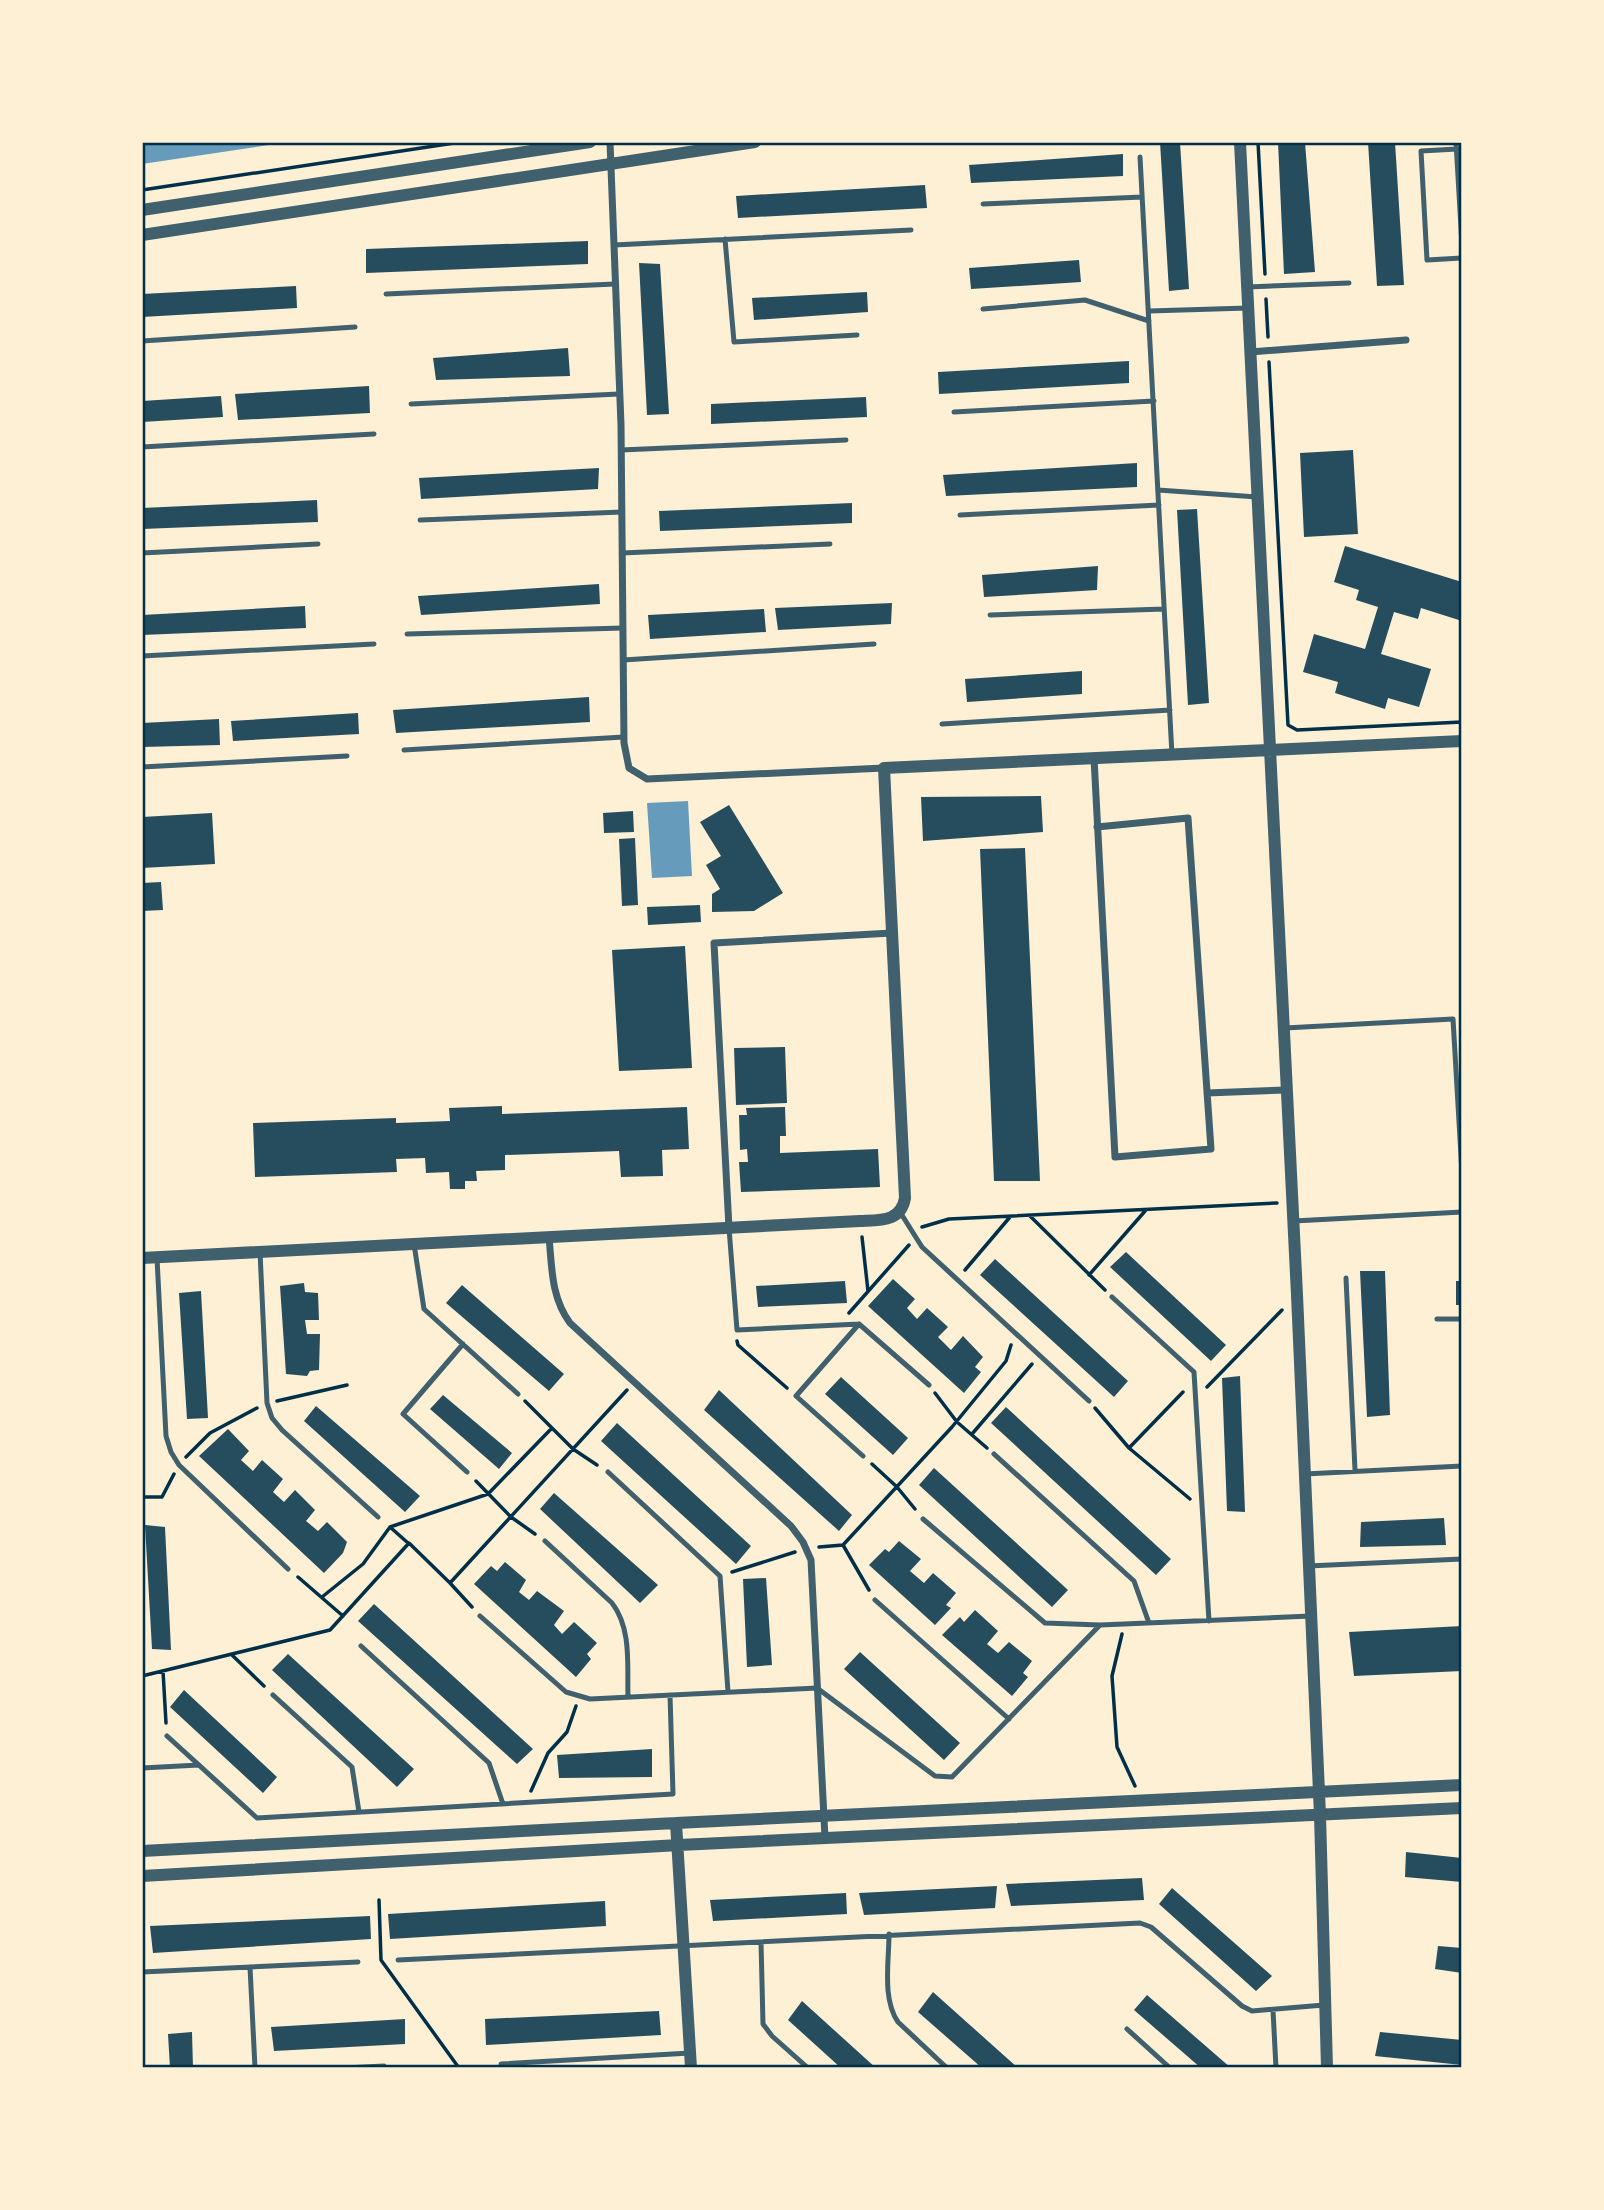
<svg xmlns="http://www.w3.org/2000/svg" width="1604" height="2210" font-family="'Noto Sans',sans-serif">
<rect width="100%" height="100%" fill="#fdf0d5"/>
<path fill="#669bbc" d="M142,142h147l-147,22z
M688,801l4,75 -40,2 -5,-75z"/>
<path fill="#264d5e" d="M1160,142h20l9,147 -20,2z
M1278,142h27l10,130 -31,2z
M1368,142h27l9,143 -27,1z
M1123,154v22l-152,7 -2,-18z
M925,185l2,23 -189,10 -2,-22z
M588,241v23l-222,9v-24z
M1079,260l2,22 -110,7 -2,-21z
M639,263l21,1 9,150 -22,1z
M296,286l1,22 -155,9v-23z
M867,292l1,20 -114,8 -2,-22z
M568,348l2,28 -134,4 -3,-22z
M1129,361v22l-190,11 -1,-22z
M369,386l1,27 -132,7 -3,-26z
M221,396l2,21 -81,5v-21z
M866,397l1,20 -156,7v-20z
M1353,450l5,84 -54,3 -4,-84z
M1137,463v24l-191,9 -3,-21z
M599,468l-1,21 -177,10 -2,-21z
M317,500l1,22 -176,7v-21z
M852,503v20l-192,8 -1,-20z
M1197,509l12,194 -21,2 -11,-195z
M1345,546l117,36v39l-41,-13 -3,11 -24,-7 -13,42 50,15 -12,38 -31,-9 -3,11 -50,-16 3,-11 -35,-10 11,-38 51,15 13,-42 -22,-7 3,-10 -25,-8z
M1098,566l-1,24 -113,7 -2,-22z
M599,584l1,20 -179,11 -3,-19z
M892,603l-1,21 -113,6 -3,-22z
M305,606l1,22 -164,7v-20z
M764,609l2,23 -116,7 -2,-24z
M1082,671v23l-115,8 -2,-23z
M589,697l1,25 -194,11 -3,-23z
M358,713l1,21 -126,7 -2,-20z
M219,719l1,26 -78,2v-24z
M1041,796l2,36 -120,9 -2,-44z
M729,805l54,88 -29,18 -42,1v-18l8,-5 -14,-24 15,-9 -21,-34z
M633,811l1,21 -30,1 -1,-20z
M212,813l3,51 -73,4v-51z
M635,838l3,67 -16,1 -3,-67z
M1025,848l15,333h-46l-14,-332z
M161,882l2,28 -21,1v-28z
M700,905l1,17 -53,3 -1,-18z
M685,946l7,122 -73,3 -7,-121z
M785,1047l2,56 -51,2 -2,-57z
M502,1106v8l185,-7 2,42 -27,1 1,26 -42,1 -2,-26 -114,4v15l-29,1 1,10h-12v8h-15l-1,-17 -23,1 -1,-15 -29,1 1,13 -142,5 -2,-54 143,-5v5l54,-2 -1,-13z
M785,1107l1,29h-6v17l98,-4 2,38 -139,5 -2,-30h9l-1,-13 -7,1 -1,-35h8l-1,-7z
M1126,1252l100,93 -15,16 -101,-94z
M995,1259l133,122 -14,16 -134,-122z
M1360,1271h25l5,144 -23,2z
M893,1279l22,20 -8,9 10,11 10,-11 21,19 -10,10 13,13 12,-14 20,21 -8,10 6,5 -17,21 -96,-87z
M845,1281l2,22 -89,4 -2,-21z
M1456,1281h6v24h-6z
M304,1283l1,9 13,1 1,27h-14l2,14h13l-1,36 -9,1 -3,5 -21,-2 -6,-88z
M462,1285l102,89 -15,17 -103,-88z
M201,1291l7,127 -21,1 -8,-126z
M1240,1376l5,136 -18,-1 -5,-133z
M841,1377l67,61 -15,17 -68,-61z
M719,1390l133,125 -13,16 -135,-121z
M443,1395l69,58 -13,16 -69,-60z
M316,1406l104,90 -15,16 -101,-91z
M1006,1407l165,152 -15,16 -165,-152z
M617,1423l134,123 -15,18 -135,-123z
M228,1429l21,22 -8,9 12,11 9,-11 21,19 -10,13 11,10 11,-12 20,20 -9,11 12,10 9,-9 20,20 -4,11 -19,20 -125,-117z
M934,1468l134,122 -16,17 -133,-122z
M554,1493l104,92 -18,18 -100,-94z
M1444,1518l2,27 -86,2 1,-25z
M145,1525l20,2 6,123 -19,-1z
M899,1541l22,18 -11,12 14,12 9,-10 23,20 -10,12 5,3 -16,17 -66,-60 16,-16 4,3z
M505,1562l21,18 -7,12 10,8 8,-9 27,20 -10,14 8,9 12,-12 23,21 -10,11 4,5 -15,18 -102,-93 17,-18 6,5z
M766,1578l6,87 -25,2 -4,-88z
M374,1604l159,145 -16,15 -159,-143z
M975,1610l23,21 -11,13 11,9 11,-11 23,19 -9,12 5,4 -16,19 -70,-61 18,-18 4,5z
M1462,1626v45l-108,5 -5,-44z
M860,1652l100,91 -16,17 -100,-91z
M288,1654l126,115 -17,18 -125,-117z
M184,1690l93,87 -14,16 -93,-86z
M652,1749v28l-93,1 -2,-23z
M1406,1852l56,6v24l-57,-5z
M1142,1878l2,22 -133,6 -5,-22z
M997,1886l-2,22 -131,7 -5,-22z
M1172,1888l100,88 -16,15 -97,-87z
M846,1893l1,21 -134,7 -3,-21z
M605,1901l1,25 -216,13 -2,-25z
M370,1916l1,23 -218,14 -3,-27z
M1438,1946l24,2v25l-27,-4z
M933,1992l85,76h-36l-64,-56z
M1147,1995l84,73h-30l-67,-58z
M802,2001l74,67h-35l-53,-48z
M659,2011l2,24 -175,10 -1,-26z
M405,2019v25l-131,7 -3,-24z
M192,2032l1,36h-23l-2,-34z
M1380,2032l82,8v25l-87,-9z"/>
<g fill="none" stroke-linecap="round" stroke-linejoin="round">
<path stroke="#003049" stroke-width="3.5" d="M1258,142l7,132
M142,190l319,-48
M1266,299l2,38
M1269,362l19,363 9,5 165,-8
M1029,1215l76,75
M922,1227l27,-8 328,-16
M862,1237l6,54
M965,1270l45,-53
M1089,1275l57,-65
M849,1313l60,-68
M737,1341l1,4 49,43
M1207,1387l75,-77
M935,1393l22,29 30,26
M277,1401l70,-16
M525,1401l48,48 24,16
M1095,1408l34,40 61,51
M972,1434l60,-70
M1129,1448l54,-56
M186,1457l24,-24 47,-25
M872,1464l25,23 18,22
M476,1481l35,36 24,17
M142,1497h20l12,-23
M390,1527l18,16
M843,1545l26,45
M819,1547l24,-2 109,-118 54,-66 5,-16
M732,1572l63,-20
M298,1577l45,39
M450,1583l22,24
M322,1597l41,-33 27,-37 98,-33 64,-66
M1122,1634l-10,42 5,71 18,39
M232,1655l32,31
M163,1671l3,52
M142,1676l188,-46 79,-87 41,40 177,-193
M531,1791l17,-38 19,-21 9,-26
M379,1900l2,60 78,108"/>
<path stroke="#3f606c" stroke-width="5" d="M1456,142l6,103
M1457,149l-36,2 6,109 35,-2
M1140,157l32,598
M983,204l159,-7
M725,239l9,103 123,-7
M614,245l297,-15
M1247,287l102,-4
M386,294l229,-10
M983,309l102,-9 64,21
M1149,311l99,-3
M142,341l213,-14
M411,404l208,-10
M954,412l200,-11
M142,447l232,-13
M621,450l225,-10
M1158,490l99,7
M960,515l199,-10
M420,520l202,-8
M142,553l176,-9
M622,553l208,-9
M990,615l174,-6
M407,634l216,-6
M142,656l232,-12
M623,660l251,-16
M942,724l228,-14
M404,750l220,-13
M142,767l205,-11
M1285,1028l168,-9 9,154
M900,1212l22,35 167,154
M1294,1221l168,-9
M729,1228l8,102 122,-6 70,61
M414,1244l10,65 94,85
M260,1252l7,151 5,15 10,12 96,87
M157,1258l9,178 5,16 8,13 109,104
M1346,1278l9,192
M1112,1297l82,75 15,249
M1437,1319h25
M859,1324l-63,72 67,60
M463,1344l-60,70 64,58
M994,1454l140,127 15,42
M608,1472l112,104 8,116
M1305,1474l157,-8
M923,1519l122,104 55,2
M545,1541l67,62c20,26 15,63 16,94
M1308,1566l154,-7
M875,1600l134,119
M480,1616l86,76 24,7 227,-11 118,88 17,1 148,-152 211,-9
M361,1646l128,117 14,41
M273,1695l79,72 7,45
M167,1736l90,82 416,-24 -3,-99
M142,1768l57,-3
M889,1934c0,28 -7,65 9,88l49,46
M761,1942l2,82 9,12 36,32
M398,1960l742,-37 11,4 91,79 10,5 72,-6
M250,1967l5,101
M142,1972l216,-10
M1273,2010l3,58
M1127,2029l43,39
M501,2064l189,-11
M345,2068l39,-2"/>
<path stroke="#3f606c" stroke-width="7" d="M610,142l11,283 3,318 5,25 18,11 237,-11
M1250,352l156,-12
M1094,758l21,399 96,-8 -23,-331 -91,9
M1207,1093l79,-3
M729,1228l-15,-285 178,-10
M549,1237c3,31 2,60 21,86l221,203 12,16 8,18 14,278"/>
<path stroke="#3f606c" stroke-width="12" d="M1240,142l57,1153 23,520 7,253
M142,210l448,-68
M142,235l613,-93
M142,1258l718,-37c20,-1 41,1 45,-23l-21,-430 578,-27
M676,1823l15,245
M142,1851l534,-28 786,-38
M142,1876l537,-31 783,-37"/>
</g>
<rect width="1604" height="2210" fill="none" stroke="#fdf0d5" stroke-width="287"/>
<rect x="144" y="144" width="1316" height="1922" fill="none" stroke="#003049" stroke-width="2.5"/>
</svg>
